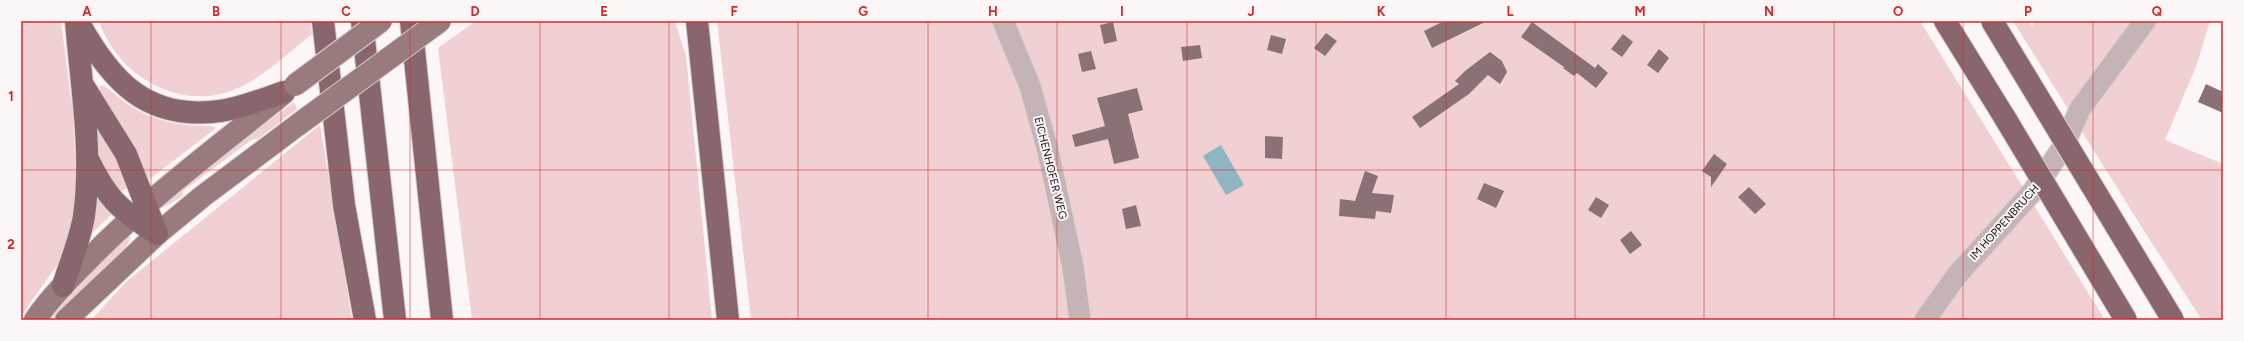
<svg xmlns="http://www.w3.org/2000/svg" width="2244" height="341" font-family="Figtree,sans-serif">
<rect width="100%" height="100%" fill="#fcf6f7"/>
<path fill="#f1d0d3" d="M21,21h40l12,94 4,87 -4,26 -11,30 -41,58z
M99,21h211l2,13c-23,18 -47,42 -74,54 -56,26 -121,-12 -139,-67z
M476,21h199l11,35 26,264h-240l-34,-272z
M717,21h277l28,69 29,103 21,127h-321z
M1013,21h907l185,299h-1014z
M2013,21h15l4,5 3,-5h175l-13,43 -32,76 58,24v156h-21l-56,-86z
M101,85c8,2 17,13 25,18 26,18 55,24 86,23l4,2 -69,53 -40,-74 -8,-20z
M294,102l3,7 -39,30h-5l-7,5 -63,47v5l-17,10 -7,1 -1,-3z
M95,124l19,27 14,36 -7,5 -4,-1 -17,-31z
M320,125l32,195h-261l36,-39z
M94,193l18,21 -21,20z
M131,233l-2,9 -4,6 -75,72h-6l27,-33z"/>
<path fill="#8fb4c2" d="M1221,145l23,40 -18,10 -23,-39z"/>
<path fill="#897174" d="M1444,21h43l-55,27 -8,-17z
M1113,22l4,19 -13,3 -4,-19z
M1532,22l63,46 3,-4 10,9 -12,15 -19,-15 -3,3 -11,-8 1,-1 -43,-30z
M1326,33l11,8 -12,15 -11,-8z
M1623,34l10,8 -11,15 -11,-8z
M1271,35l15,4 -4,15 -15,-4z
M1200,45l2,13 -19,3 -2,-14z
M1659,49l10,9 -11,15 -11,-8z
M1091,51l5,18 -14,3 -4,-18z
M1490,52l12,9 5,11 -7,12 -12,-9 -19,19 -49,34 -8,-11 47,-33 -4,-3 10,-10z
M2206,84l17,8v21l-25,-11z
M1137,88l6,22 -15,4 11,44 -25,6 -6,-25 -33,8 -3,-12 33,-9 -8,-28z
M1265,136l18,1 -1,22 -17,-1z
M1714,154l13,10 -16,23v-10l-9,-6z
M1365,171l13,5 -6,17 22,2 -3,18 -15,-2 -1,8 -36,-3 1,-17 15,2z
M1484,183l20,8 -8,17 -19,-9z
M1749,187l17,17 -11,10 -17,-17z
M1596,197l13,8 -8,13 -13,-8z
M1136,205l5,21 -15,3 -4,-20z
M1631,231l11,14 -12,9 -10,-14z"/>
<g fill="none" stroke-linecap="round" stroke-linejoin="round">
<defs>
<path id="street" d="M1003,21l27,65 18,65 25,116 7,53
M1925,320l32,-45 77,-85 29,-43 17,-38 65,-88"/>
<path id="primary" d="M35,320c15,-22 34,-41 52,-59 60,-62 131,-114 197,-168
M66,320l91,-86 46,-38 96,-72"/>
<path id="highway" d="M323,21l21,184 21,115
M362,21l33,299
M411,21l31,299
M697,21l31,299
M1945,21l60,97
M79,23c32,58 68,98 141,88 22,-3 43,-12 64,-19
M83,85l43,69 31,80
M88,159c20,41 31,50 69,75
M63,286c7,-23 17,-46 21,-70 9,-64 -3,-131 -8,-195"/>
</defs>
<use href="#street" stroke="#d7d0d1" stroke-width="23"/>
<use href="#primary" stroke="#d7d0d1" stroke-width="24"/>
<use href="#highway" stroke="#d7d0d1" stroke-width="24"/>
<use href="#street" stroke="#c5b4b6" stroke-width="21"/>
<use href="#primary" stroke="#997b7e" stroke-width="22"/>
<use href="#highway" stroke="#89666b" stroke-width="22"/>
<defs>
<path id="primary-bridge" d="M295,85l86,-64
M299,124l141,-103"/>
<path id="highway-bridge" d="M1992,21l181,299
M2005,118l121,202"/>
</defs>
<use href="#primary-bridge" stroke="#d7d0d1" stroke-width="24" stroke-linecap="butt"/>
<use href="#highway-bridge" stroke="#d7d0d1" stroke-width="24" stroke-linecap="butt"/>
<use href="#primary-bridge" stroke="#997b7e" stroke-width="22"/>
<use href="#highway-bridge" stroke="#89666b" stroke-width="22"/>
</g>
<path fill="none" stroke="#d62828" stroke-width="1" stroke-opacity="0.55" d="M151,21v299M281,21v299M410,21v299M540,21v299M669,21v299M798,21v299M928,21v299M1057,21v299M1187,21v299M1316,21v299M1446,21v299M1575,21v299M1704,21v299M1834,21v299M1963,21v299M2093,21v299M21,170h2202"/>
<g text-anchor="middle" stroke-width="4" stroke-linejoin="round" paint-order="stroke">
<g font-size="11" fill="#140b0c" stroke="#fcf6f7">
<text transform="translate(1051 168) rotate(76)" y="4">EICHENHOFER WEG</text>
<text transform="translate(2004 222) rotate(-48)" y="4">IM HOPPENBRUCH</text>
</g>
</g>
<rect width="2244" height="341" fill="none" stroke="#fcf6f7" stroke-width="44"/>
<rect x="22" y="22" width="2200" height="297" fill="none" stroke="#d62828" stroke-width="1.5"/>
<g font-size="13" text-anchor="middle" font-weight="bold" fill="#d62828">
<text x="87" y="16">A</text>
<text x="216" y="16">B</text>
<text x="346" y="16">C</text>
<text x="475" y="16">D</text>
<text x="604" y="16">E</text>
<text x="734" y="16">F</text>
<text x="863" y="16">G</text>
<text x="993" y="16">H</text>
<text x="1122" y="16">I</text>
<text x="1251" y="16">J</text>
<text x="1381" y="16">K</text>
<text x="1510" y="16">L</text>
<text x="1640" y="16">M</text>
<text x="1769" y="16">N</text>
<text x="1898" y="16">O</text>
<text x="2028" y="16">P</text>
<text x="2157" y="16">Q</text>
<text x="11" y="101">1</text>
<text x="11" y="249">2</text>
</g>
</svg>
